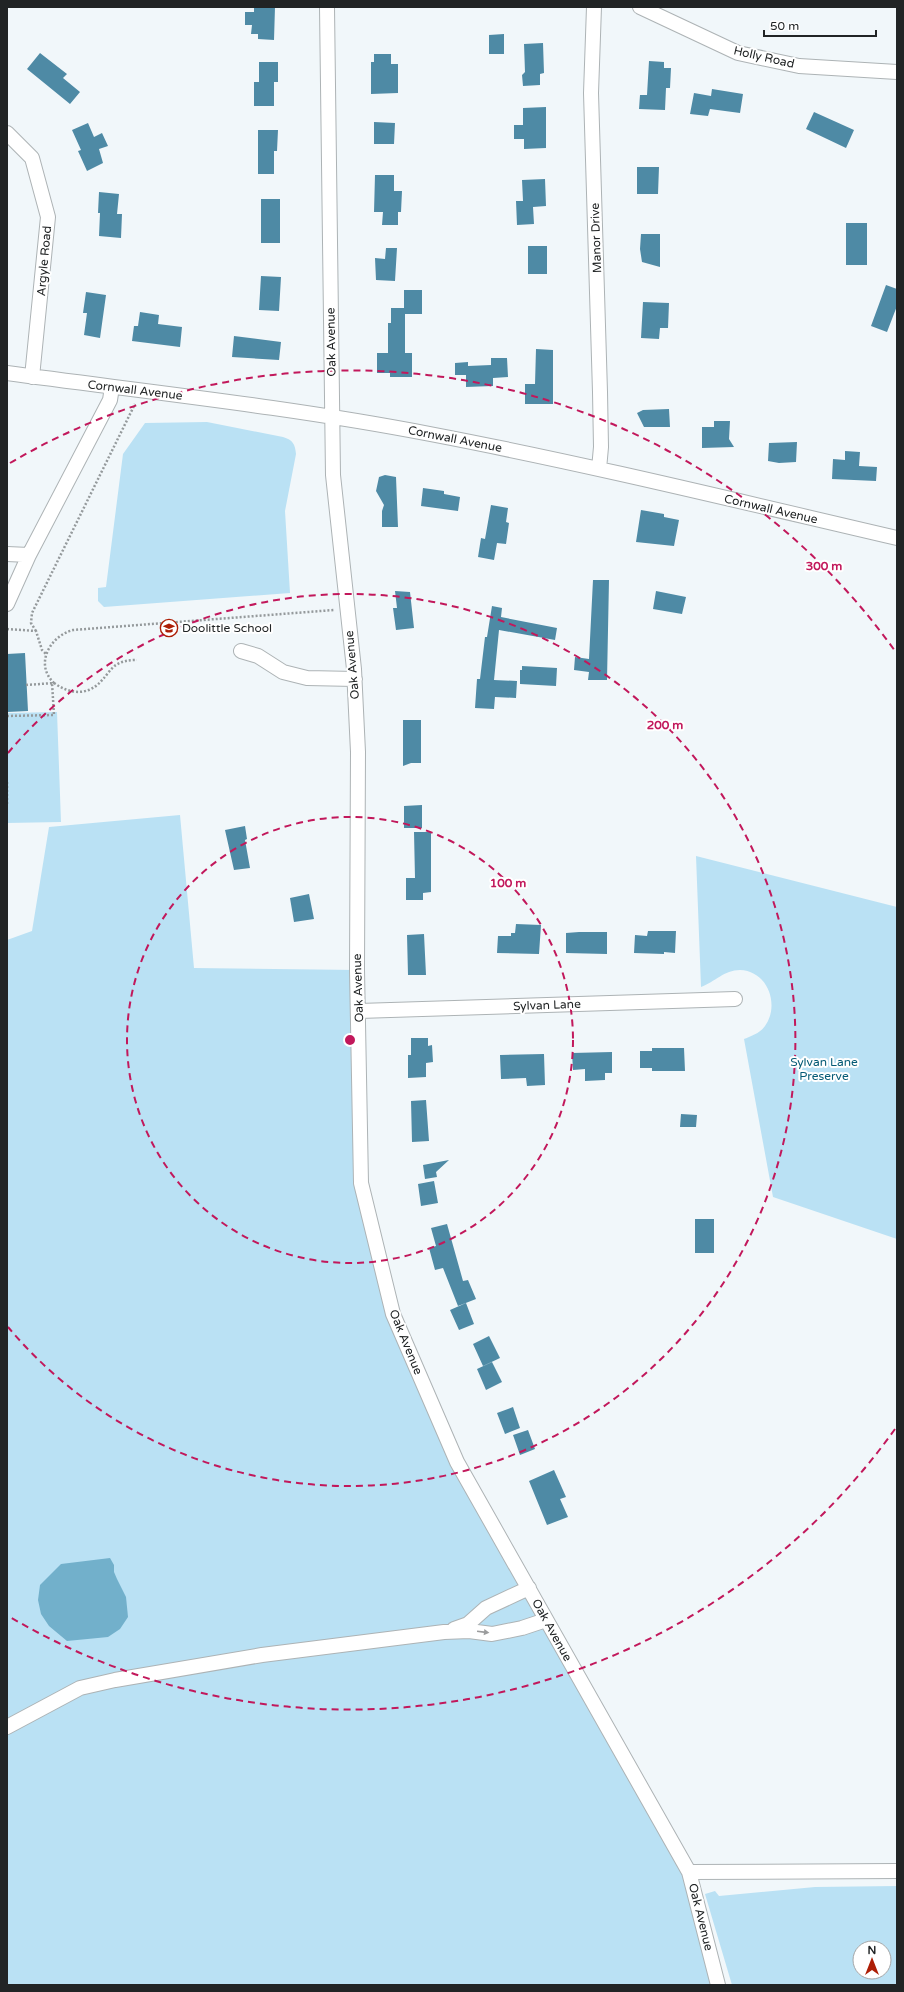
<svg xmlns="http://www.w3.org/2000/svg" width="904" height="1992" font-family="'Varela Round',sans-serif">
<rect width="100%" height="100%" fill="#f1f7fa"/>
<path fill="#bae1f4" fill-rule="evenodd" d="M207,422l76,15c10,3 12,7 13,17l-11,57 5,82 -186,14 -6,-6v-13l8,-1 17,-133 22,-31z
M57,712l4,110 -54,1v-110z
M180,815l14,153 163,2 4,213 32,131 64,148 232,410 29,113h-711v-1045l25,-9 17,-104z
M696,856l201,51v332l-124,-42 -29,-158c8,-3 16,-6 21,-13 15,-21 3,-55 -25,-56 -16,0 -25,12 -39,17z
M897,1886v99h-165l-27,-91 10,-3 4,5 96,-9zM860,1948h24v24h-24z"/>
<path fill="#72b0cb" d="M110,1558l4,7v7l3,7 9,18 2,20 -8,12 -12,8 -41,4 -18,-15 -8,-12 -3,-14 2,-15 21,-21z"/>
<path fill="#4e8aa5" d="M254,7h21l-1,33 -16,-1v-5h-7l1,-9h-7v-13h9z
M504,34v20h-15v-19z
M543,43l1,30 -4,1v11l-17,1 -1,-11 3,-3 -1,-28z
M40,53l27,21 -4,4 17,14 -10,12 -43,-35z
M374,54h17v10h7v29l-27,1v-32h3z
M649,61l15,1v6h7l-1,20h-4l-1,22 -26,-1 1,-14h7z
M259,62h19v20h-4v24h-20v-24h5z
M712,89l31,5 -3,19 -30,-4 -2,7 -18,-2 4,-21 17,3z
M546,107v41l-22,1v-10h-10v-14h9v-17z
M814,112l40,18 -8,18 -40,-19z
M374,122l21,1 -1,21h-20z
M88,123l6,14 8,-4 6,13 -9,3 4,14 -16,8 -9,-20 3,-1 -9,-20z
M258,130h20l-1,21h-3v23h-16z
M637,167h22l-1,27h-21z
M375,175h19v16h8l-1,21h-3v13h-16l1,-13h-9z
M545,179l1,27 -13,1 1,17 -17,1 -1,-24h7l-1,-21z
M99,192l20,2 -2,20h5l-1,24 -22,-2 1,-23h-2z
M261,199h19v44h-19z
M846,223h21v42h-21z
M641,234h19v33l-18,-5 -2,-13z
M528,246h19v28h-19z
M386,248h11l-2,33 -19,-1 -1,-22 10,1z
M261,276l20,1 -2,34 -20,-1z
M886,285l11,4v17l-10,26 -16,-6z
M404,290h18v24h-17v39h7v24h-22v-4h-13v-20h11v-30h3v-15h13z
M86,292l20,3 -6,43 -16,-3 3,-22h-4z
M643,302l26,1 -1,25h-8l-1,11 -18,-1z
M140,312l19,3 -1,9 24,3 -2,20 -48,-6 2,-15h4z
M234,336l47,6 -2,18 -47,-3z
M536,349l17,1v54h-28v-20h10z
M491,358h16l1,19 -15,1v8l-27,1v-12h-11v-12l13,-1v4l23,-1z
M669,409l1,18h-26l-7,-14 6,-3z
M714,421h16l-1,18 5,8 -32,1v-21h12z
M797,442l-1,20 -17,1 -11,-2 1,-18z
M845,451l15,1 -1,14 18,1 -1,14 -44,-2 1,-20 12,1z
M385,475l11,2 2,50h-16v-16l2,-6 -8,-14 3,-14z
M423,488l21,3v3l16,3 -2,14 -37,-5z
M491,505l17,3 -2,14 3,1 -3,21 -9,-1 -3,17 -16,-3 3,-19 4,1z
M641,510l23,4v3l15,3 -5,26 -38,-4z
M593,580h16l-2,100h-19l1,-8 -15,-2 1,-13 14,2z
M395,591l15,1 4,36 -18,2 -3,-22h4z
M656,591l30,6 -4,17 -29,-5z
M492,606l10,2 -1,9 56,11 -2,12 -56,-10 -5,50 23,1 -1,17 -21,-1 -1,12 -19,-1 2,-29h3l5,-42h2z
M25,653l3,58 -21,1v-58z
M522,666l35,2 -1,18 -36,-2v-14h2z
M403,720h18v43h-10l-8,3z
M422,805v23h-18v-22z
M245,826l2,13 -2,1 5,28 -16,2 -9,-40z
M414,832h17v60l-8,1v7h-17v-22h9z
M309,894l5,25 -20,3 -4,-24z
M516,924l25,1 -2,29 -42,-1 1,-17h13v-3h4z
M648,931h28l-1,22 -11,-1v2l-30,-1 1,-18 12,1z
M579,932h28v22l-41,-1v-20z
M424,934l2,41h-18l-1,-40z
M411,1038h17v8l4,-1 1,17 -7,1v14l-18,1v-23h3z
M652,1048h32l1,23h-33v-3h-12v-17h12z
M612,1052v21h-7v7l-20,1v-12l-12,1 -1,-17z
M544,1054l1,31 -18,1 -1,-8 -25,1 -1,-24z
M426,1100l3,41 -17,1 -1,-41z
M681,1114l16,1 -1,12h-16z
M449,1160l-13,12 1,5 -12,2 -2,-14z
M434,1181l4,22 -17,3 -3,-22z
M695,1219h19v34h-19z
M447,1224l16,57 5,-1 8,19 -18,7 -15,-38 -8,2 -6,-22 7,-2 -5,-18z
M466,1303l8,21 -15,6 -9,-20z
M489,1336l11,22 -17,8 -10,-22z
M492,1362l10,20 -16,8 -9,-21z
M513,1407l7,21 -15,6 -8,-21z
M528,1430l7,19 -15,6 -7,-20z
M554,1470l12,27 -6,2 8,18 -21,8 -18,-44z"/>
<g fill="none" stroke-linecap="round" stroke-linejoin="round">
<defs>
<path id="minor" d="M327,7l6,468 21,194 4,83 -1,218 4,213 32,131 64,148 232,410 29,113
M594,7l-3,86 9,299 1,55 -2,22
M640,7l98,46 61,13 98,6
M7,133l25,25 16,59 -16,160
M7,373c141,19 283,34 423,61 157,30 312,68 467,104
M7,554l22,1
M7,604l22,-49 81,-155 2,-13
M241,651l17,5 25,16 24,6 48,1
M359,1011l376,-12
M454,1629l14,-5 18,-16 43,-20
M7,1727l73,-39 35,-8 147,-25 182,-23 25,-1 23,3 30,-6 24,-8
M689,1872l208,-1"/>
</defs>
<use href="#minor" stroke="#adb3b5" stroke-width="16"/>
<path stroke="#959a9c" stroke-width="2.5" stroke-dasharray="2 2" stroke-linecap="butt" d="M7,629l29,2 6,19 4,4
M36,631l-5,-8 1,-10 103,-209
M54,683c17,12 35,13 49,-4 4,-4 8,-11 13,-14 6,-4 13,-5 21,-5
M26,685l28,-2c-20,-19 -4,-47 19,-53l261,-20
M7,716l47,-1 -2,-32
M7,782v24"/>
<use href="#minor" stroke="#fff" stroke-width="14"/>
</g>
<defs><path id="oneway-solid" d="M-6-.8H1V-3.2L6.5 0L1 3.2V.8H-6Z"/></defs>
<use fill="#9b9c9d" href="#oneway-solid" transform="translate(483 1632) rotate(7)"/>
<g fill="none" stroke="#c2185b" stroke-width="2" stroke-dasharray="7 5">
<circle cx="350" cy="1040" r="223"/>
<path d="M8 753A446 446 0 1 1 8 1327"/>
<path d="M895 1429A670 670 0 0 1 10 1617M10 463A670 670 0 0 1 895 651"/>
</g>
<defs>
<symbol id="school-ring" viewBox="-11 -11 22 22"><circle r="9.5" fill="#fff" stroke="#ad1e06" stroke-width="1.5"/><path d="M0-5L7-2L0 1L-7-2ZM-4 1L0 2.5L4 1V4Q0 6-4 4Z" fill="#ad1e06"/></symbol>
</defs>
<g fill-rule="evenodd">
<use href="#school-ring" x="159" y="618" width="20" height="20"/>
</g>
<g text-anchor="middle" stroke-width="4" stroke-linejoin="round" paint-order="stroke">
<g font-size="12" fill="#212425" stroke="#fff">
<text transform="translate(764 57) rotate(13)" y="4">Holly Road</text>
<text transform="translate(596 238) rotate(-92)" y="4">Manor Drive</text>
<text transform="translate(44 261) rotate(-85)" y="4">Argyle Road</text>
<text transform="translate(331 342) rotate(-91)" y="4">Oak Avenue</text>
<text transform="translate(135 390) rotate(7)" y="4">Cornwall Avenue</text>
<text transform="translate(455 439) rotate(11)" y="4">Cornwall Avenue</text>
<text transform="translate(771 509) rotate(13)" y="4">Cornwall Avenue</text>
<text transform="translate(352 665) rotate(-95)" y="4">Oak Avenue</text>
<text transform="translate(358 988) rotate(-92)" y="4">Oak Avenue</text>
<text transform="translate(547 1005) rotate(-2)" y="4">Sylvan Lane</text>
<text transform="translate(406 1342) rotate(68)" y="4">Oak Avenue</text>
<text transform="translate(552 1630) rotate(61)" y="4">Oak Avenue</text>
<text transform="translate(701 1917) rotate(76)" y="4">Oak Avenue</text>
</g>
<g font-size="12" fill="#212425" stroke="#fff" text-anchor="start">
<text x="182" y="632">Doolittle School</text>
</g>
<g font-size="12" fill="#065b76" stroke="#fff">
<text x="824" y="1066">Sylvan Lane<tspan x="824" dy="14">Preserve</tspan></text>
</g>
</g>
<circle cx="350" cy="1040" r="6" fill="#c2185b" stroke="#fff" stroke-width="2"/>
<g font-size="12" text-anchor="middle" font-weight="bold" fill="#c2185b" stroke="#fff" stroke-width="4" stroke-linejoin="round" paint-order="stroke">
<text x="824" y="570">300 m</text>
<text x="665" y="729">200 m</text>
<text x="508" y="887">100 m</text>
</g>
<rect width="904" height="1992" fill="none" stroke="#212425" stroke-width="16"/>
<g transform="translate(872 1960)"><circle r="19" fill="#ffffff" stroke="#a6a7a8"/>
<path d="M0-3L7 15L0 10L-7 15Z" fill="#ad1e06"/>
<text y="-6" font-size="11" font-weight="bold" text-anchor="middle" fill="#212425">N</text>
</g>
<path d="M764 30v6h112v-6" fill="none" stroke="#212425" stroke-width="2"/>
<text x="770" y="30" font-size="12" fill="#212425" stroke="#ffffff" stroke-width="3" paint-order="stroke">50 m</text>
</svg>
